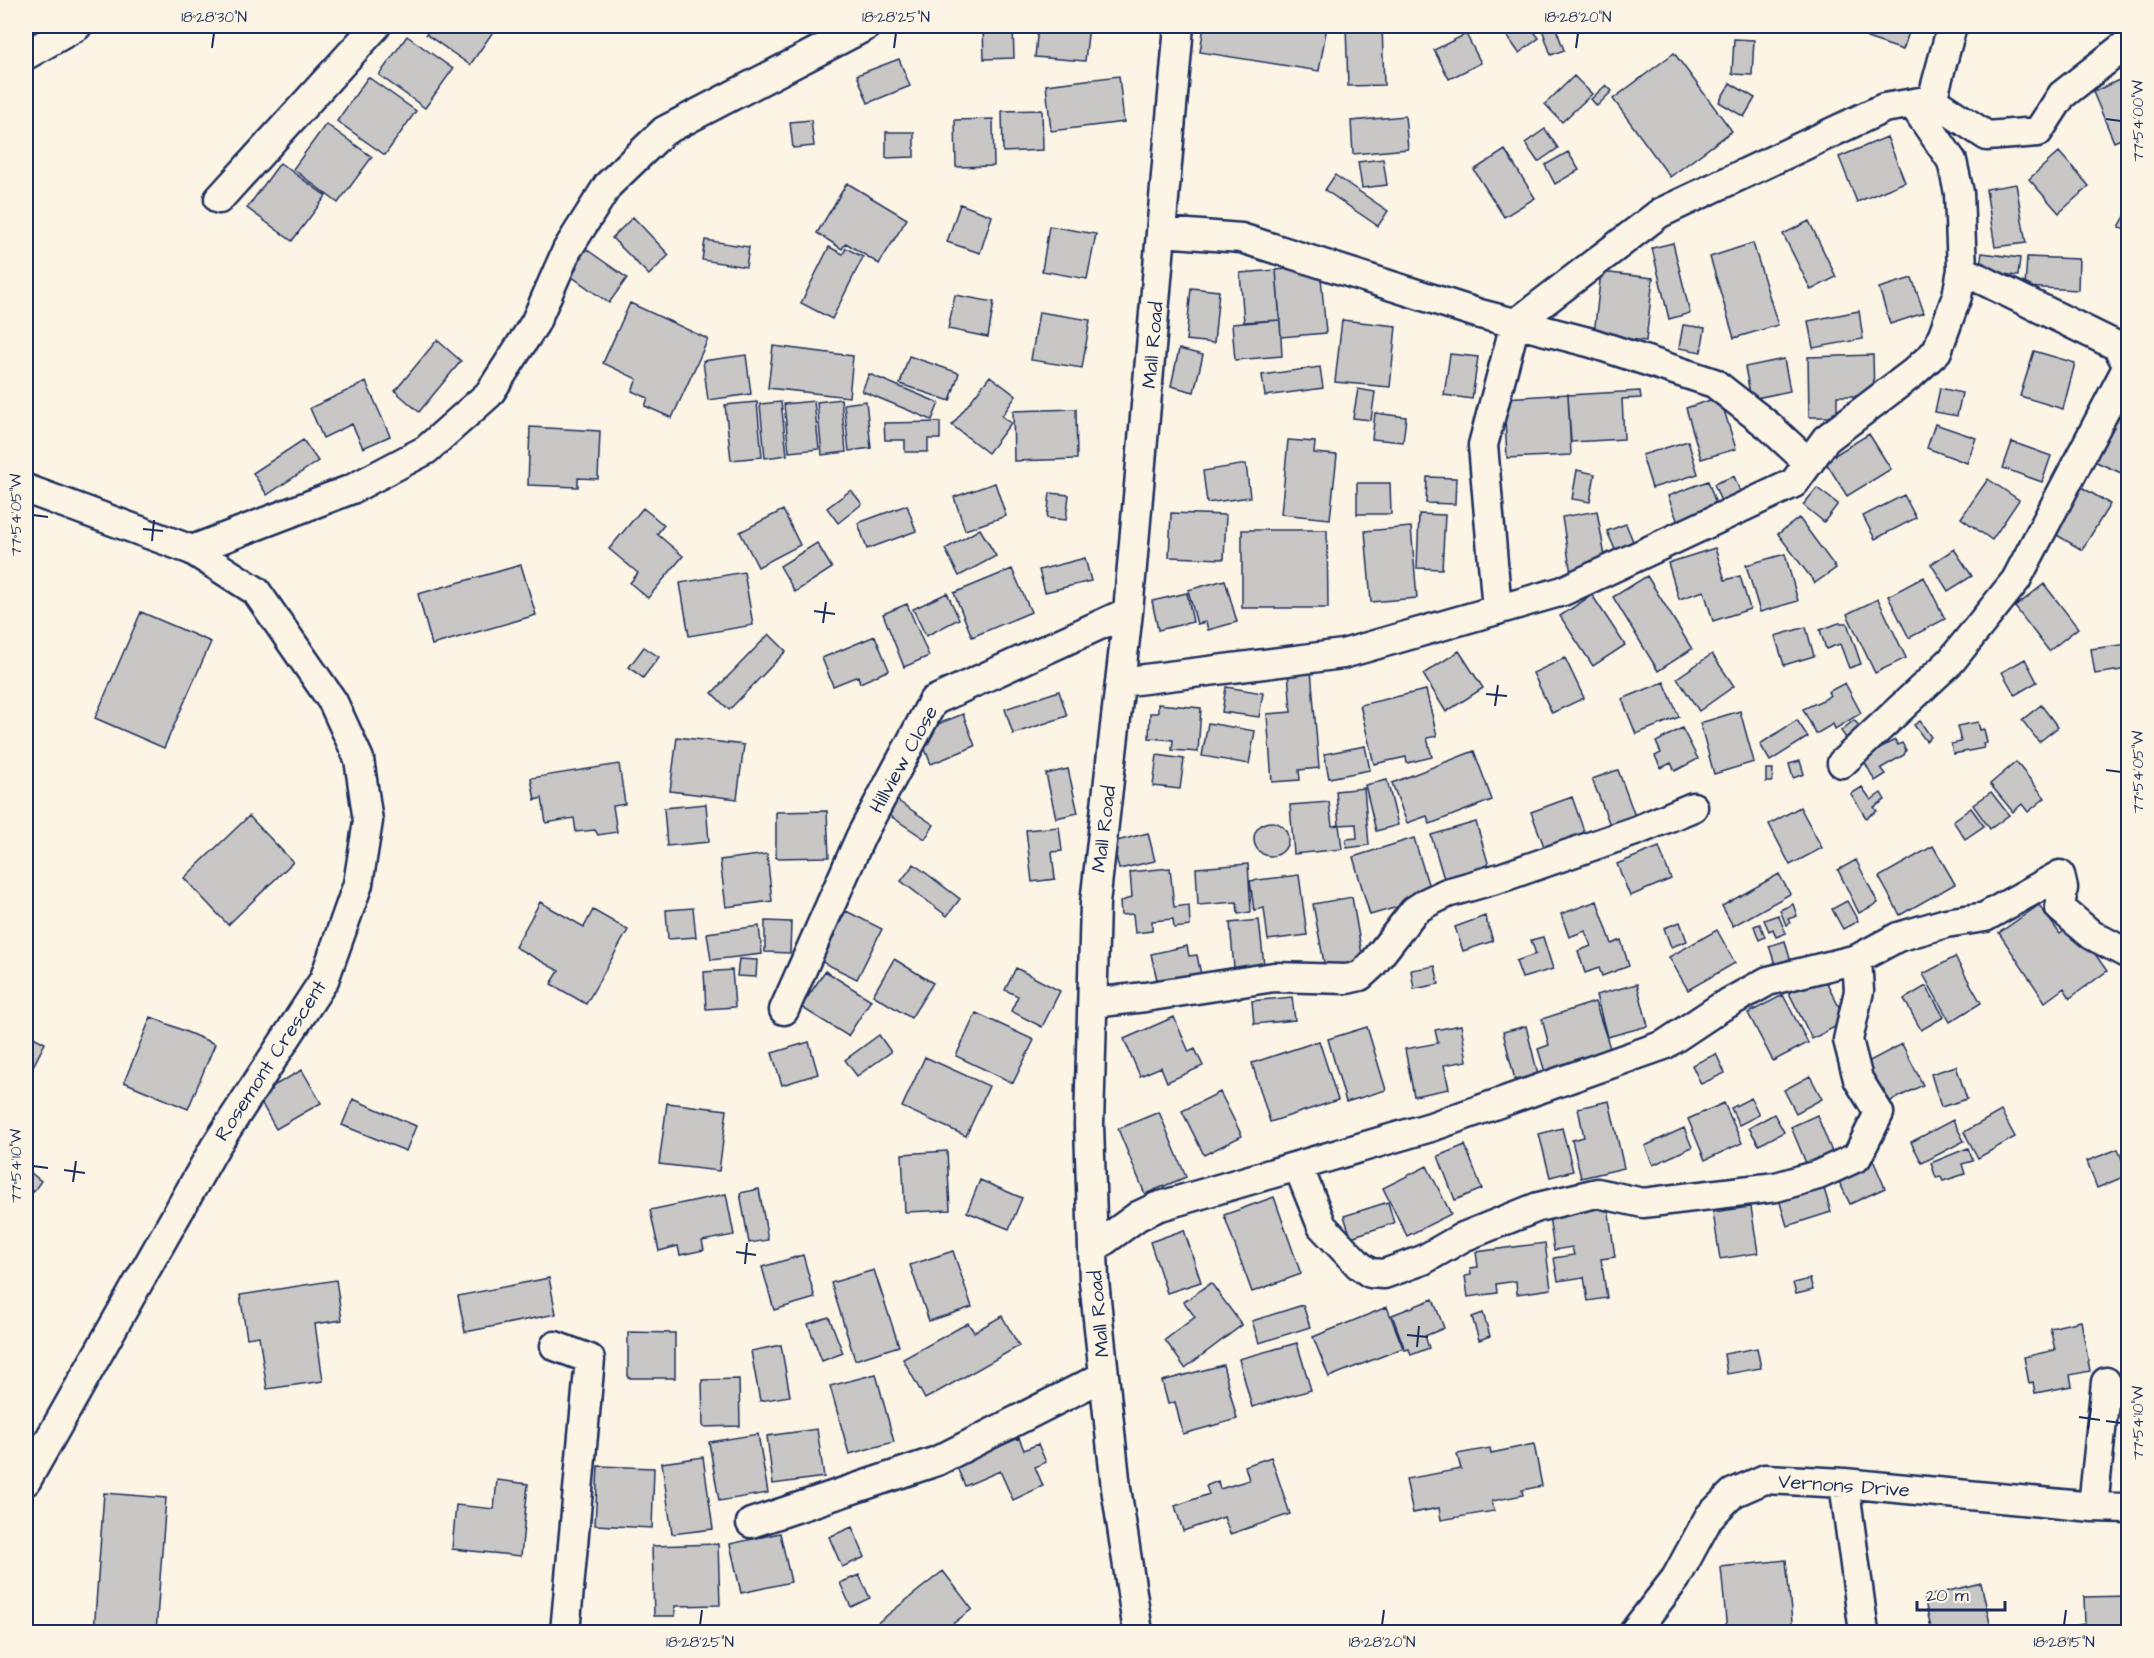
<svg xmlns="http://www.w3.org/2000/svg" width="2154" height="1658" font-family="'Architects Daughter',sans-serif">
<rect width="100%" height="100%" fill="#fcf5e5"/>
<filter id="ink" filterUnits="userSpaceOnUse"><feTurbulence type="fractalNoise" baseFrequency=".0167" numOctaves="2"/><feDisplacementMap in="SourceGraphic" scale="12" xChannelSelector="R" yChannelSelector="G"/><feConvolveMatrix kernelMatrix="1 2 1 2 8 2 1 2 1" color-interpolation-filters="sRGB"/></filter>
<g filter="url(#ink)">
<path fill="#c8c7c6" stroke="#1b2f5e" stroke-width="1.5" d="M433,26h64l-27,39 -44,-31z
M781,26h19l-5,8z
M983,26h30l1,32 -30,1z
M1038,26h51l-4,35 -50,-4z
M1204,26h123l-8,45 -119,-19z
M1346,26h36l2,59 -36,1z
M1500,26h30l9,12 -20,15z
M1541,26h14l9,24 -13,5z
M1871,26h40l-8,24 -36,-12z
M1466,34l15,29 -32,16 -15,-29z
M407,36l46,33 -28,39 -46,-33z
M1734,39l20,1 -2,35 -20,-1z
M1674,53l58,78 -62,46 -57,-78z
M899,59l11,27 -42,17 -11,-28z
M1119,76l5,46 -73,9 -5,-46z
M1574,76l18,18 -30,28 -17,-18z
M2128,76v60l-14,6 -21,-50z
M368,77l48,34 -31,44 -48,-34z
M1730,83l25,15 -11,19 -25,-15z
M1606,85l6,6 -15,15 -6,-7z
M1042,110l1,40 -40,2 -1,-41z
M1405,116l3,33 -55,5 -2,-33z
M993,119l1,47 -38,1 -1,-47z
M811,120l3,26 -21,2 -3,-26z
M326,124l46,33 -34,46 -45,-34z
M1545,129l13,19 -20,14 -13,-19z
M886,132h28v25l-28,1z
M1887,137l18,45 -48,20 -18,-45z
M1505,150l30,48 -31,19 -30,-47z
M1568,152l11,18 -24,14 -10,-19z
M2059,152l30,34 -30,27 -30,-34z
M1383,159l4,26 -25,3 -4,-26z
M280,163l46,33 -34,45 -45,-33z
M1335,175l53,36 -10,15 -53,-36z
M847,183l60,36 -28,45 -33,-21 -4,6 -25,-16z
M2016,184l10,59 -31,4 -9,-58z
M960,204l32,12 -12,37 -33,-11z
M2128,211v21l-9,-5z
M633,217l36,38 -20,20 -37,-37z
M1809,221l27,56 -25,13 -28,-56z
M1049,226l47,8 -9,45 -45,-8z
M705,240l44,7 -3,20 -44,-7z
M1673,243l17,70 -21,6 -17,-71z
M1753,243l25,82 -44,13 -24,-81z
M829,247l14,7 3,-6 17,9 -31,62 -31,-16z
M586,249l41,29 -18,25 -41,-29z
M1982,253l38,5 -2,18 -39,-5z
M2027,257l52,2 -1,31 -53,-3z
M1320,266l6,67 -45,4 -5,-67z
M1276,270l4,50 -36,2 -4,-49z
M1601,272l52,6 -7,63 -52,-6z
M1912,278l12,35 -34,11 -11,-36z
M1191,288l28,3 -5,52 -28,-3z
M955,295l39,7 -6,35 -40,-8z
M630,303l78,36 -36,79 -27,-12 3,-8 -16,-7 5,-12 -34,-16z
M1859,311l4,28 -50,9 -5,-27z
M1039,312l51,8 -8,48 -51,-8z
M1280,320l2,36 -47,4 -3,-36z
M1342,320l54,6 -6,61 -55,-5z
M1683,325l22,3 -4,24 -22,-4z
M437,340l24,21 -42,51 -24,-21z
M773,346l80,10 -4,41 -81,-9z
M1179,349l24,6 -9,37 -23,-6z
M2034,351l41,12 -12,46 -43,-13z
M1450,354l28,3 -6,42 -28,-4z
M746,355l5,39 -43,6 -5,-39z
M1873,355l1,41h-37v21h-28l-1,-60z
M909,356l50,17 -9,28 -50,-17z
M1784,359l6,32 -39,8 -6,-32z
M1320,367l3,21 -58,8 -3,-21z
M869,374l70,29 -7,17 -70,-29z
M990,376l26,20 -14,20 9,7 -23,30 -36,-28z
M366,382l24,54 -27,12 -11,-24 -29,14 -13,-30z
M1940,388l22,5 -5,23 -22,-4z
M1358,389l17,3 -4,28 -18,-2z
M1640,391l1,7 -19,1 2,40 -53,3 -3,-47z
M1568,394l3,61 -64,3 -3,-60z
M1720,397l16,52 -35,10 -15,-51z
M841,399l5,53 -24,3 -5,-53z
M814,401l5,48 -30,3 -5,-48z
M866,401l5,47 -22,3 -5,-47z
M757,402l5,55 -31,3 -6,-55z
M781,402l6,53 -22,3 -5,-54z
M1076,409l1,50 -63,2 -1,-50z
M1375,413l31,4 -3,25 -31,-3z
M2114,415l14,7v54l-34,-15z
M940,422v17h-12v13h-23v-12h-20l-1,-17z
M1935,424l41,14 -9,25 -40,-15z
M530,427l70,4 -2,48 -20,-1v9l-50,-2z
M1869,434l22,35 -44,27 -22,-35z
M303,440l15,21 -51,34 -14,-22z
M1288,440l27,2 -1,11 23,2 -7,64 -49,-5z
M1688,441l10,33 -46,14 -10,-33z
M2012,442l39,14 -9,26 -39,-14z
M1246,464l4,33 -43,6 -4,-32z
M1577,470l18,4 -5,28 -18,-3z
M1734,476l8,20 -20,8 -8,-20z
M1427,477l29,1 -1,26 -29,-1z
M1988,479l31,21 -27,40 -31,-22z
M1708,481l10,29 -39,15 -11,-29z
M995,483l11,33 -41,14 -11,-33z
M1357,483h33l1,31h-34z
M2078,485l32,19 -28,46 -32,-19z
M1817,488l21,16 -14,18 -21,-17z
M851,490l11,14 -24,19 -11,-15z
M1050,493l19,2 -3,25 -19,-2z
M1904,495l12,23 -41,21 -12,-23z
M907,505l9,26 -49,18 -9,-26z
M643,508l21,17 -7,9 26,22 -35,42 -18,-15 8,-10 -29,-24z
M783,510l17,35 -42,22 -18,-35z
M1597,511l10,57 -36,6 -9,-57z
M1171,513l55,2 -2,44 -55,-2z
M1419,514l26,1 -3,54 -25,-1z
M1799,518l37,50 -21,15 -37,-49z
M1626,524l9,22 -18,8 -10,-23z
M1411,527l6,71 -46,4 -6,-71z
M980,529l16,27 -37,20 -14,-27z
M1242,530h85l1,78h-86z
M817,543l15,25 -37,24 -15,-26z
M1715,548l10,32 15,-4 10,33 -37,12 -9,-30 -25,8 -11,-36z
M1954,549l18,27 -24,15 -17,-27z
M1785,554l13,47 -38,11 -14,-47z
M1085,558l6,23 -46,11 -6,-22z
M521,565l15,50 -104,30 -14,-51z
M1012,569l19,43 -59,25 -18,-44z
M744,572l9,53 -64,11 -9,-53z
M1647,576l45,73 -34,22 -45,-74z
M1924,577l21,42 -36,19 -21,-42z
M1225,580l12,42 -29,8 -2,-8 -9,2 -9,-34z
M2044,584l34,44 -29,23 -34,-44z
M947,593l12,26 -33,17 -13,-27z
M1187,593l6,29 -35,8 -6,-29z
M1592,595l33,50 -32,21 -33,-50z
M1878,599l28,59 -31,15 -28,-59z
M907,604l22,52 -25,11 -21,-53z
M141,612l70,30 -47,106 -69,-30z
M1839,623h8l14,41 -12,4 -9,-24 -14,5 -6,-19z
M1806,627l8,29 -30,9 -9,-29z
M769,634l17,17 -57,59 -17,-17z
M875,636l14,34 -29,13 -2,-7 -25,10 -11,-28z
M2128,644v25l-33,5 -4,-25z
M644,647l15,10 -16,21 -14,-11z
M1459,651l24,37 -37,24 -23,-38z
M1712,654l22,32 -35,25 -22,-33z
M1565,658l19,40 -32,15 -19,-40z
M2025,659l12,23 -22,13 -13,-23z
M1311,670l8,98 -20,2 1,10 -28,2 -5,-68 24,-2 -3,-41z
M1664,682l15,35 -43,17 -14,-35z
M1845,683l16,30 -26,16 -2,-5 -17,10 -13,-25 22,-10 5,-4 -2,-3z
M1226,687l37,6 -4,24 -37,-5z
M1426,690l11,46 -10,2 5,19 -25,6 -1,-6 -32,7 -14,-59z
M1059,691l8,25 -54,18 -8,-25z
M1158,704l43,4 -3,44 -26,-2 1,-10 -24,-2 1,-25h8z
M2041,705l17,22 -19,15 -17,-22z
M1740,711l14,51 -40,12 -14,-51z
M963,714l12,32 -44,18 -13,-32z
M1797,720l11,17 -38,24 -10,-17z
M1854,720l6,7 -14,11 -5,-7z
M1920,721l11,16 -5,4 -12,-16z
M1978,722l2,8 4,-1 3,14 -4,1 1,4 -31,6 -2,-10 10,-2 -4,-16z
M1208,723l47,8 -6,33 -47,-8z
M1682,728l16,31 -23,12 -4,-8 -10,5 -6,-12 6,-3 -5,-11z
M677,737l67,8 -7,54 -67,-8z
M1895,740l3,5 4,-2 4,7 -2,5 -23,13 5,6 -11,7 -13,-24z
M1365,746l5,24 -41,8 -5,-24z
M1474,751l18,49 -62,24 -3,-8 -20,7 -15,-40z
M1157,755l27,4 -4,30 -27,-3z
M1800,761l4,13 -11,4 -4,-14z
M2016,762l29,36 -17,14 -6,-8 -9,8 -23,-28z
M619,764l6,40 -12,2 4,26 -19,3 -3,-5 -19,2 -2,-14 -28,5 -4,-25 -7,2 -4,-22z
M1068,769l10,44 -22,5 -10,-44z
M1766,769h7l-1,13h-6z
M1618,770l17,46 -25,9 -18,-46z
M1387,780l11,45 -22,6 -11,-46z
M1862,787l9,13 10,-7 4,7 -11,7 3,4 -11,7 -15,-24z
M1364,788l5,57 -22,3 -1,-9 11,-1 -1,-14 -17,1 -3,-34z
M1991,792l18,23 -19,14 -17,-24z
M1572,797l13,37 -40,15 -14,-37z
M895,799l39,26 -9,14 -39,-26z
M1329,802l3,24 7,-1 3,24 -48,5 -4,-49z
M706,804l3,38 -42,4 -3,-38z
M1800,807l22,41 -32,17 -21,-41z
M1971,808l13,18 -19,13 -12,-18z
M827,811l2,46 -53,1v-46z
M249,816l44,46 -65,63 -44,-47z
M1476,822l13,44 -45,13 -13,-44z
M1254 839a17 17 0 1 1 34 0a17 17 0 1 1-34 0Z
M1059,827l3,24 -10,1 3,27 -23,3 -6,-52z
M1148,833l7,28 -36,8 -6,-27z
M1414,838l18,59 -62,18 -17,-58z
M1933,846l22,38 -55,31 -21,-38z
M1659,847l12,32 -41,17 -13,-32z
M767,854l5,47 -46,6 -6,-47z
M1856,860l22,43 -19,10 -21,-43z
M914,864l46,35 -13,17 -46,-35z
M1248,864l3,48 -13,2 -1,-12 -39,3 -2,-37z
M1170,868l4,39 15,-2 1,21 -16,2 -1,-9 -21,2v10l-17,2 -2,-19 -12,1 -1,-13 12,-5 -2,-25z
M1779,874l11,20 -57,32 -11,-20z
M1299,875l8,60 -39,5 -4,-32 -10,2 -4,-29z
M1352,897l11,63 -38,8 -12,-64z
M1597,901l15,43 9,-4 8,26 -27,10 -3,-8 -14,5 -7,-22 13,-5 -6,-15 -16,6 -8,-23z
M1847,901l11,20 -15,8 -11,-20z
M540,902l44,25 9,-17 35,20 -42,74 -35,-20 8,-13 -44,-24z
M1793,904l4,12 -9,3 2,4 -4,2 -6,-15z
M2039,905l21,29 14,-10 33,47 -37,27 -6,-10 -19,14 -46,-69z
M693,908l3,29 -28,2 -2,-29z
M846,911l36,18 -25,50 -37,-18z
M1778,915l8,18 -10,4 -3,-8 -4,2 -5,-11z
M1485,916l8,25 -30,10 -8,-24z
M1259,920l5,45 -30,3 -4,-45z
M765,921l26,1 -1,31 -25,-1z
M1680,922l7,19 -16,6 -7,-19z
M1760,924l5,13 -6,3 -5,-14z
M759,926l3,28 -51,6 -4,-27z
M1717,930l18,33 -47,27 -19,-33z
M1543,937l10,32 -31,9 -6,-17 20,-7 -5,-14z
M1785,941l5,18 -15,5 -6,-18z
M1187,946l2,10 8,-1 4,20 -43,9 -7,-30z
M1955,957l26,46 -31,19 -27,-48z
M739,959l18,1 -1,17 -19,-1z
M894,959l39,24 -22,35 -38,-23z
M1435,966l4,18 -25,5 -3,-19z
M1016,968l44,23 -18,36 -31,-16 7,-15 -13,-6z
M732,970l3,37 -29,2 -2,-37z
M825,971l46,29 -23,36 -47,-29z
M1823,975l23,46 -34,18 -23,-46z
M1637,984l11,42 -41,11 -11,-42z
M1926,986l18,31 -23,13 -17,-31z
M1783,995l25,48 -35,18 -25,-48z
M1292,997l3,23 -41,4 -2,-23z
M1595,1002l16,49 -66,21 -7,-23 11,-4 -7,-26z
M976,1013l58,27 -21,43 -57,-27z
M151,1017l64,27 -27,65 -64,-27z
M1174,1017l15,35 6,-3 8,17 -36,16 -6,-15 -21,9 -16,-37z
M1461,1025l6,36 -23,4 5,24 -35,7 -9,-47 33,-6 -3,-13z
M1526,1026l12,49 -23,5 -12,-48z
M1367,1027l19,63 -40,12 -18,-63z
M26,1033l19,10 -19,37z
M879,1035l12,17 -34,24 -12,-16z
M1319,1041l19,59 -68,22 -18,-59z
M809,1042l9,32 -36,11 -10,-32z
M1902,1044l21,41 -40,20 -21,-40z
M1716,1054l9,19 -24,11 -9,-19z
M925,1057l64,29 -23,50 -64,-29z
M1956,1066l11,33 -26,8 -10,-33z
M302,1070l19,33 -45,26 -19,-34z
M1810,1076l12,23 -26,14 -12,-23z
M1220,1092l22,44 -38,19 -22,-44z
M1751,1098l8,17 -20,10 -8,-17z
M353,1099l63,27 -10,25 -64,-26z
M1609,1101l15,67 -43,10 -9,-38 12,-3 -6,-29z
M667,1103l60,7 -8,61 -60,-7z
M1724,1103l18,40 -37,17 -17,-41z
M2001,1111l14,26 -37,21 -14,-26z
M1159,1112l27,65 -41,17 -27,-65z
M1774,1114l10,18 -25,13 -10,-17z
M1817,1115l15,37 -26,11 -15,-36z
M1953,1120l11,21 -42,22 -11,-21z
M1562,1128l11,43 -23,6 -11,-43z
M1684,1128l8,19 -39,18 -8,-19z
M1465,1145l17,44 -27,11 -17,-44z
M1968,1148l5,13 -11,3 3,10 -22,7 -2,-4 -5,1 -5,-15z
M2118,1149l10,26 -31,13 -10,-27z
M947,1151l3,59 -45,2 -3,-58z
M1873,1160l12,28 -35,16 -13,-27z
M1427,1166l24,48 -44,22 -24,-48z
M26,1169l15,12 -15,21z
M980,1180l42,18 -13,31 -42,-17z
M1822,1182l9,30 -44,14 -9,-30z
M759,1189l9,51 -19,3 -9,-50z
M726,1194l8,41 -32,6 2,9 -24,5 -2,-9 -19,5 -9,-41z
M1274,1197l27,77 -49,18 -28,-77z
M1388,1202l6,21 -43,14 -7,-21z
M1608,1206l7,51 -14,2 6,39 -19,3 -4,-24 -26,4 -4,-23 20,-3 -2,-8 -18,3 -5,-34z
M1751,1207l7,46 -38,6 -7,-47z
M1184,1230l17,52 -34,11 -17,-51z
M1545,1243l6,46 -34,5 -1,-13 -20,3 1,9 -29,4 -3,-21 6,-1 -1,-7 8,-1 -2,-15z
M953,1251l19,56 -43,14 -19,-56z
M803,1255l12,43 -41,12 -12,-43z
M874,1270l25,76 -44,14 -24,-77z
M549,1278l7,36 -91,18 -7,-36z
M1810,1279l3,11 -17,4 -3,-11z
M336,1280l6,40 -27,4 8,57 -56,8 -8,-53 -12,2 -7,-43z
M1211,1283l31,42 -57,43 -20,-28 30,-23 -11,-15z
M1433,1299l11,29 -19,8 4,12 -18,7 -2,-6 -4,1 -13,-35z
M1303,1305l7,22 -51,16 -7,-22z
M1387,1307l16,41 -74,29 -16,-40z
M1483,1313l7,23 -11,4 -7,-23z
M1002,1316l17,30 -94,53 -22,-40 65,-36 6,9z
M829,1317l14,36 -21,8 -14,-37z
M2081,1321l9,50 -20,4 2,11 -37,7 -2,-11 -4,1 -5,-26 31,-7 -5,-22z
M628,1332l47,1v45h-47z
M1297,1343l14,47 -59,17 -13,-48z
M781,1345l9,51 -30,5 -9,-50z
M1757,1348l4,20 -34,6 -3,-20z
M1223,1365l14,54 -54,15 -8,-32 -7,2 -6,-23z
M876,1374l18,68 -45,12 -19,-68z
M739,1379l1,47 -37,1 -1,-47z
M817,1429l7,48 -51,7 -6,-48z
M758,1434l10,59 -49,8 -10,-59z
M1019,1438l5,12 14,-6 8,18 -11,5 8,19 -30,14 -13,-29 -35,15 -9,-21z
M1534,1444l8,42 -20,4 1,5 -31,6 2,10 -53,9 -2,-12 -26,5 -7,-34 55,-10 -4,-15 33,-6 1,5z
M703,1457l10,72 -41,5 -10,-71z
M1271,1457l19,57 -60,20 -6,-17 -41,14 -8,-25 34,-12 -3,-8 12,-5 2,8 29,-9 -4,-14z
M598,1466l56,2 -2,60 -57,-3z
M497,1480l31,4 -7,72 -69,-7 4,-44 38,4z
M104,1493l62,5 -10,134h-62z
M852,1527l13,30 -23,10 -13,-30z
M780,1533l11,49 -50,11 -11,-49z
M718,1544l2,61 -45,1v10h-21l-2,-70z
M1786,1560l7,72h-66l-6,-65z
M943,1571l29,38 -30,23h-76z
M859,1575l11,23 -19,9 -11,-24z
M1981,1583l11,49h-60l-8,-35z
M2128,1596v36h-50v-7l7,-1 -1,-27z
M775,1629v3h-29z"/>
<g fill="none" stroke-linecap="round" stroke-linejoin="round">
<defs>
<path id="minor" d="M26,55l51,-29
M1932,100l20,-74
M219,199l157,-173
M1162,232l79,6 239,76 112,29 122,40 55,43 40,37
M1962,270l155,76 11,20
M26,489l166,61 64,41 77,111 26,57 9,62 -10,63 -34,96 -109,167 -189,334
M192,550l160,-61 74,-39 63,-56 46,-71 32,-73 41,-65 56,-54 202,-105
M1497,610l-14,-165 32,-121 145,-111 224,-105 48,-8 55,36 51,-4 24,-37 66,-52
M1121,682l222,-28 220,-63 231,-108 32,-44 87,-66 24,-22 20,-55 5,-26 -3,-77 -7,-32 -39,-57
M1842,763l109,-102 65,-81 112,-214
M1093,1003l52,-6 129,-20 73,2 13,-3 12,-11 42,-54 12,-8 21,-10 56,-16 135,-47 55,-23
M784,1010l77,-174 72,-135 195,-89
M1298,1166l24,60 37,39 11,8 14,1 39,-14 40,-23 75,-30 59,-14 46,10 133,-16 42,-12 39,-18 22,-44 -21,-34 -10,-39 11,-49 -2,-32 41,-22 48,-14 39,-6 75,-42 3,13 -3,20 32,27 36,19
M1093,1249l45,-33 19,-9 274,-80 233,-82 57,-38 47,-26 89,-22
M555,1346l35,13 -25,273
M1844,1483l20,149
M2093,1507l13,-125
M751,1523l186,-62 167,-85
M1138,1632l-22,-144 -22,-207 -5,-156 6,-222 33,-291 51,-586
M1634,1632l42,-54 33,-61 24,-24 32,-14 79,4 249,24 35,1"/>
</defs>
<use href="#minor" stroke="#1b2f5e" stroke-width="33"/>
<use href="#minor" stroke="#fcf5e5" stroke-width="28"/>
</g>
</g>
<path fill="none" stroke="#1b2f5e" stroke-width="2" d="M212,48l2,-15M894,48l2,-15M1576,48l2,-15M2106,119l15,2M33,515l15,2M143,529l20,2M152,541l2,-21M814,611l21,3M823,623l3,-21M1486,694l21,2M1495,706l3,-21M2106,770l15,2M33,1166l15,2M64,1170l21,3M73,1182l3,-21M736,1252l20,3M745,1264l2,-21M1407,1335l21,2M1417,1347l2,-21M2079,1417l21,3M2106,1421l15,2M2088,1429l3,-21M700,1625l2,-15M1382,1625l2,-15M2064,1625l2,-15"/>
<g text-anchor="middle" stroke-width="4.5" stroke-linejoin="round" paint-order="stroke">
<g font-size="20" fill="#1b2f5e" stroke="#fcf5e5">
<text transform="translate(1152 345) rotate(-85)" y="7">Mall Road</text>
<text transform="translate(903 759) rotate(-61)" y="7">Hillview Close</text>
<text transform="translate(1103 829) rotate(-83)" y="7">Mall Road</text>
<text transform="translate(270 1060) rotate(-57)" y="7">Rosemont Crescent</text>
<text transform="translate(1098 1314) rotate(-95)" y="7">Mall Road</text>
<text transform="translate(1844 1485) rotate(4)" y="7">Vernons Drive</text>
</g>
</g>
<rect width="2154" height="1658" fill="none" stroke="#fcf5e5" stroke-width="66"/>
<path d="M1917 1601v9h88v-9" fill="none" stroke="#1b2f5e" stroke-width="3"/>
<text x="1926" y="1601" font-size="18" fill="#1b2f5e" stroke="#fcf5e5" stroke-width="4.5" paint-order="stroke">20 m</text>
<rect x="33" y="33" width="2088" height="1592" fill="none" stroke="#1b2f5e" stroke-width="2"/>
<g font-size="15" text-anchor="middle" fill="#1b2f5e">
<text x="214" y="22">18°28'30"N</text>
<text x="896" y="22">18°28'25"N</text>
<text x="1578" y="22">18°28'20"N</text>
<text transform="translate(2138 121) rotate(-90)" y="5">77°54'00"W</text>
<text transform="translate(16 515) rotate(-90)" y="5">77°54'05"W</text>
<text transform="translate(2138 772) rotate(-90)" y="5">77°54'05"W</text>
<text transform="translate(16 1166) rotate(-90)" y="5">77°54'10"W</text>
<text transform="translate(2138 1423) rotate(-90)" y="5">77°54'10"W</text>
<text x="700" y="1647">18°28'25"N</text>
<text x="1382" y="1647">18°28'20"N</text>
<text x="2064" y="1647">18°28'15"N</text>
</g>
</svg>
